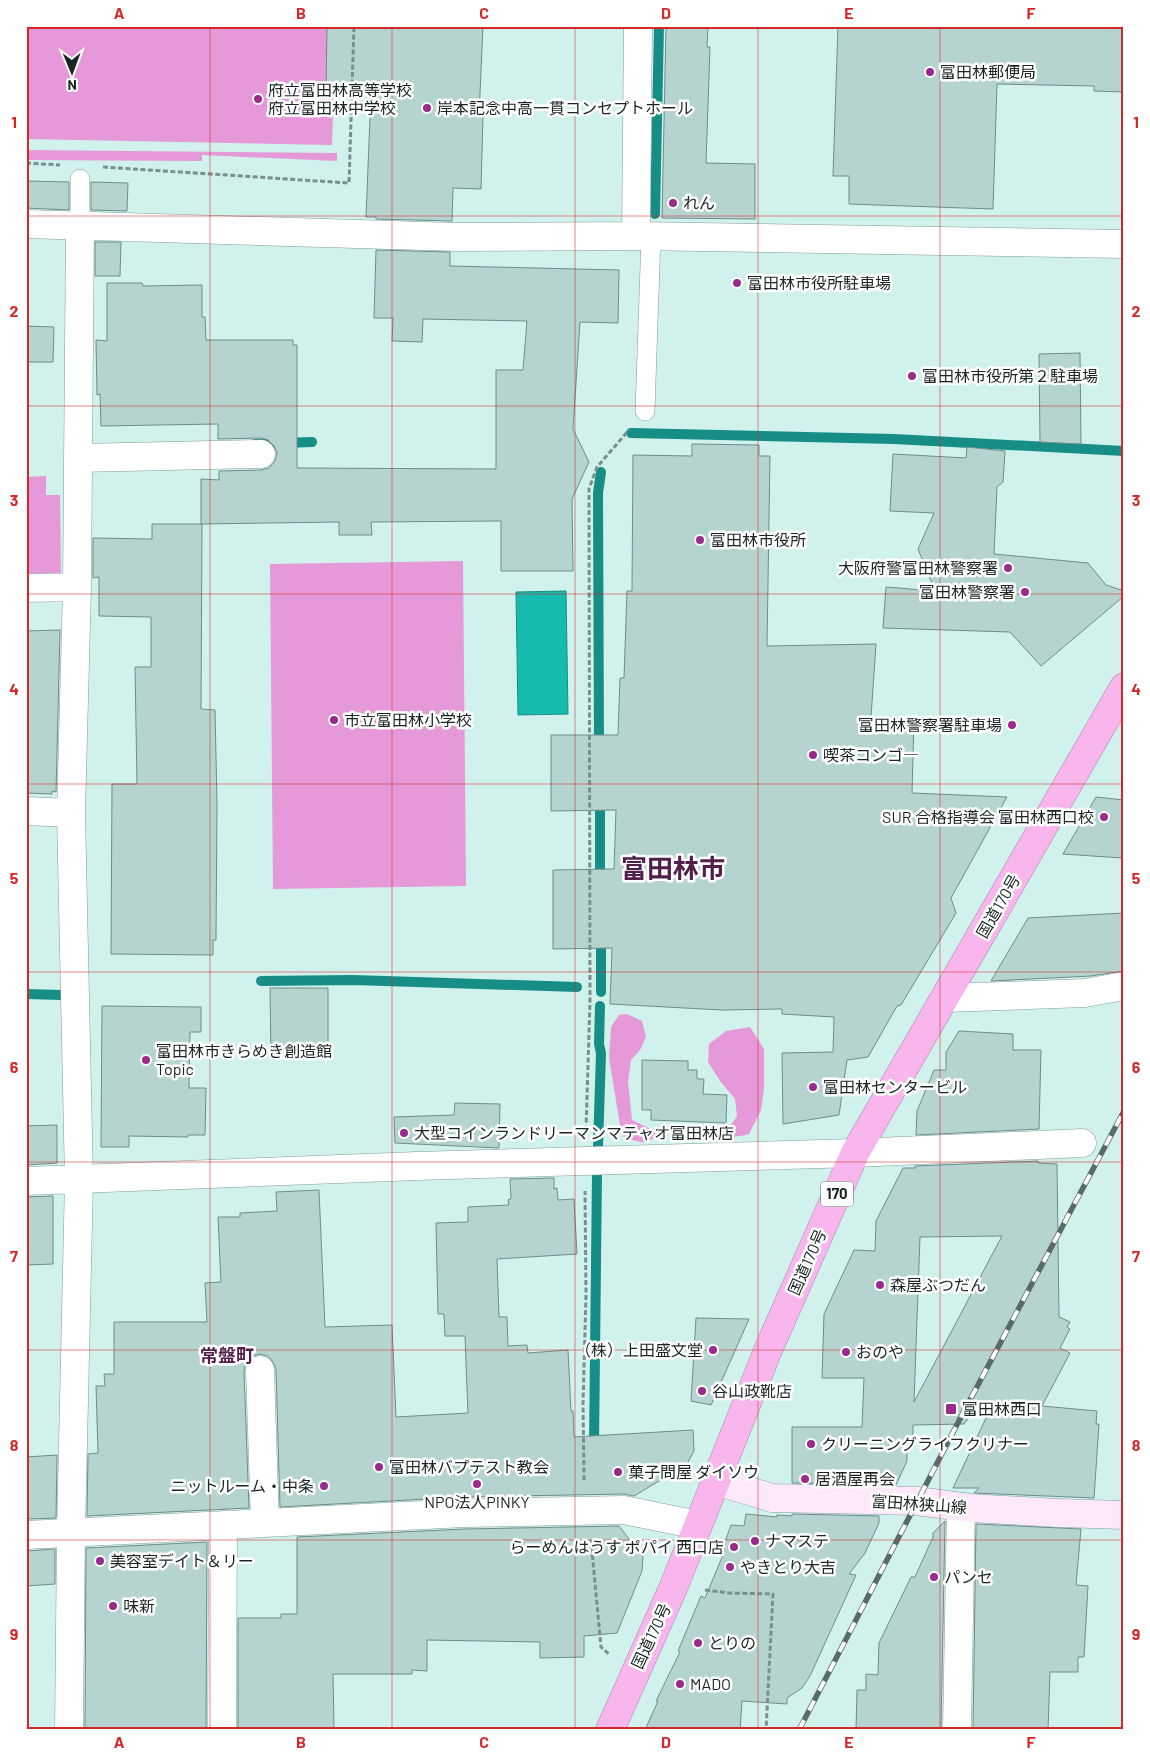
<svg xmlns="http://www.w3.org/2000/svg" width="1150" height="1756" font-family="Barlow,'Noto Sans JP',sans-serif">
<rect width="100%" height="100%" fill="#d1f1ed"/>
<path fill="#e599d8" d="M26,26h310l-4,119 -306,-6z
M26,150l311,3v8l-135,-6v6l-176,-1z
M46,476v19h14l1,80 -35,1v-99z
M463,561l3,325 -193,3 -3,-325z
M627,1014l15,7 4,16 -6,13 -9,10 -3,22 4,38 29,14 -16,9 -21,-5 -4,-13 -11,-67 2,-31 8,-12z
M750,1027l14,22v40l-3,21 -12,24c-18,5 -37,3 -56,0v-4l4,-2h32l8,-12 -2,-17 -15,-18 -12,-19 1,-18 17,-13z"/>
<path fill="#15bbaf" stroke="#168e85" d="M566,591l2,123 -50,1 -2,-123z"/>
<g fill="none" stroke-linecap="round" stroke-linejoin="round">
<path stroke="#168e85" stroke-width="10" d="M655,214l4,-188
M631,433l263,6 230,12
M255,444l57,-2
M599,748l-1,-255 3,-21
M600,798v83
M601,935v57
M261,981l92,-1 224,7
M26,994l36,1
M598,1147l3,-94 -2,-9 1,-38
M594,1445l3,-271"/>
</g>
<path fill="#b5d4d0" stroke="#6e8c88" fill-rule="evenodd" d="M327,26h156l-4,90h4l-2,73 -28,-1 -1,33 -76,-2v-2h-10l5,-124 -45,1z
M666,26h42l-1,21h3l-4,116 49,1v55l-93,-1z
M838,26h286v66l-30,-1v-5l-97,-2 -4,125 -144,-5v-28h-16z
M26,181l43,1v28l-43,-2z
M91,182l37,1 -1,28 -36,-1z
M95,242h26l-1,34h-25z
M376,250l74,2v14l169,4 -1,53 -38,-1 -7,107 16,33 -17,37 1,72h-72v-50l-130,1 1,13h-33v-13l-138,2v-45l18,1v-9l42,-1 8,-2 6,-7 2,-8 -3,-7 -6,-6 -7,-2 -43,1v-15l-117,2 -1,-32 -3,1 -1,-55 11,1v-58h35l1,3 59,-1v32h3l1,23h87v5h4v123l199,1v-99h27l4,-49 -104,-2 -1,23 -30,-1 1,-23h-19z
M26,326l28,1 -1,35h-27z
M1080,353l1,91 -41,-2 -1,-88z
M692,444l67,1v11h11l-3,190 109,-2 -5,73 43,2 -2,74 95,4 -56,101 5,15 -55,92 -4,1 -29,51 -21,3 -8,55 -56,9 -1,-71 51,-1 1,-35 -52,-3v-5l-60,1 -112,-6 2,-56 -59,1v-79l61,-1 2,-59 -65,1v-76h67l2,-57h4l3,-87h5l1,-136 59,1z
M967,447l38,4 -2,31 -6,5 -3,67 94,9 18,22 18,6v5l-83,70 -31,-34 -127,-4 3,-41 49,4 -17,-42 16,-36 -44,-2 3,-57 73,4z
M152,524h50l-1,185 14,1 2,93 -1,137h-3v15l-102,-1 1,-170h25l-2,-117h16v-50l-52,-1v-39l-6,1v-40l59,1z
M60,630l-4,162 -4,-1v3l-26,-1v-162z
M1096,797l28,3 -2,58 -59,-4z
M1124,913v58l-33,5 -100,5 37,-63z
M270,988h58v67h-31v2h-26z
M102,1006l99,1v25h-11l-1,56h17l-1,47h-17v2l-59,-1v11h-28z
M959,1031l54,3v16h28l-2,79 -123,6 1,-24 17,-41h12v-18z
M642,1060l46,1v9h9v9h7l-1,15 24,1 -1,28 -75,-3v-10h-9z
M455,1103l45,1 -1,44 -104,-5 -1,-26 60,-2z
M57,1125v38l-31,2v-39z
M1038,1161v2l19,1 2,153 11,5 -3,5 3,2 -10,19 10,5 -28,53 55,5 -1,13h3l-5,74 -120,-5 5,-5h-26l35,-74 -11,-7 -13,17 -51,1v21h-6v15l-11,24 -104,-2v-56h70l2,-49h-42l2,-64 30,-64 21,1 1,-30 27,-53h12v-2zM1002,1236l-88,166 6,-165z
M554,1178v11l3,-1 1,12 16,-1 3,55 -80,5 2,58h8l1,29 19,-1 1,8 40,-3 3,61h2l1,26 119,-7 1,21 -7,13 -53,32 -10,-2 -161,3 -183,10 -4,-138 -3,-7 -5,-6 -9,-2 -8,3 -5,5 -2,9 5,137 -162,8 1,-62 10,-1 -2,-67h9l-1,-12h10v-52h93l-2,-39 16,-1 -3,-65h22v-4l37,-2 -1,-19 43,-2 6,137 67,-2 4,92 72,-4 -3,-77h-20l-1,-22h-6l-2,-91 32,-1v-15l41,-2 -1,-5 3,-1 -1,-20z
M53,1196v68l-27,1v-68z
M696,1318l53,1 -38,86 -20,-4z
M57,1455l-1,63 -28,1 -2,-62z
M746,1514l31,3v-2l15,1v-2l87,2v7l-14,30 -16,21 7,1 -46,101 -8,12 -15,10v6l-45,-3 -2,29h-95l13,-29h-2l24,-49 -2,-1 23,-55 4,2 18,-43 3,-16 5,-14 13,1z
M945,1521l-4,209h-85l1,-40h9v-16l12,1 1,-32 32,-66h4l18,-40v-4z
M976,1524l105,5 -5,56 12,1 -4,71h-6v15h-28l-2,58h-75z
M619,1526l24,31 -1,14 -25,62 -33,3v21l-44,1v-16l-113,-2v31l-15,-1v4h-79l1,56h-96v-112h43v-4h16v-77l168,-8z
M207,1542l-1,188h-121l1,-182z
M55,1549v35l-29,2v-35z"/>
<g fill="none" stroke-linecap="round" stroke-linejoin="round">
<defs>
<path id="lane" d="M80,225v-46
M645,411l6,-175"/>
<path id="street" d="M26,224l431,13 179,-1 488,8
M636,236l2,-210
M78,458l183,-4
M26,588l51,-1
M26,811l45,2
M945,998l140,-5 39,-7
M26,1181l391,-15 438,-13 227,-10
M260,1370l5,153
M26,1535l438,-22 160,-3 74,15
M69,1730l2,-197 8,-353 -8,-367 6,-226 3,-362
M222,1730l1,-205
M957,1730l4,-223"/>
<path id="secondary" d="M716,1481l56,17 145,3 53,7 88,5 66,2"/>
<path id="highway" d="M610,1730l64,-144 94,-236 87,-197 269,-466"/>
</defs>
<use href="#lane" stroke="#809e9a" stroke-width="20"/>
<use href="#street" stroke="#809e9a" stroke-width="29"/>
<use href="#secondary" stroke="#809e9a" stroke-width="29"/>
<use href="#highway" stroke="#aa83a6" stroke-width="29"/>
<path stroke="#798f8c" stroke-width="3" stroke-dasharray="5 2.5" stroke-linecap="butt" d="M26,163l34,2
M103,167l246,16 5,-157
M586,1130l4,-129 -1,-512 8,-22 32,-37
M584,1480l-1,-76 3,-109 -1,-104
M591,1540l10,107 9,8
M705,1590l24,3 44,1 -7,136"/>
<use href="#lane" stroke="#fff" stroke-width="19"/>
<use href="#street" stroke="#fff" stroke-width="28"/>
<use href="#secondary" stroke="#fde9f9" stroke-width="28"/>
<use href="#highway" stroke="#f8b6ec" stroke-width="28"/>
<defs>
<path id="rail" d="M799,1730l164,-317 161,-302"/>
</defs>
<use href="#rail" stroke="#586b68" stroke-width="5.5"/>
<use href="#rail" stroke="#fff" stroke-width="4" stroke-dasharray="11" stroke-linecap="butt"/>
</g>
<path fill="none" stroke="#d62828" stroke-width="1" stroke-opacity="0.55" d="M210,26v1704M392,26v1704M575,26v1704M758,26v1704M940,26v1704M26,216h1098M26,406h1098M26,594h1098M26,784h1098M26,972h1098M26,1162h1098M26,1350h1098M26,1540h1098"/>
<g fill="#982b8b" stroke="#fff" stroke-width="2">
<circle cx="930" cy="72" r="5"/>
<circle cx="258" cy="99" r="5"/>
<circle cx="427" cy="108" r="5"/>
<circle cx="673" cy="203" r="5"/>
<circle cx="737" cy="283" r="5"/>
<circle cx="912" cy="376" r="5"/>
<circle cx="700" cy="540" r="5"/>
<circle cx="1008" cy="568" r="5"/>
<circle cx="1025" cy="592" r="5"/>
<circle cx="334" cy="720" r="5"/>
<circle cx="1012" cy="725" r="5"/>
<circle cx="813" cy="755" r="5"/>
<circle cx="1104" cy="817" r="5"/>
<circle cx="146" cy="1060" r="5"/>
<circle cx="813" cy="1087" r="5"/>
<circle cx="404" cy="1133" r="5"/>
<circle cx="880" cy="1285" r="5"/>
<circle cx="713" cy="1350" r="5"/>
<circle cx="846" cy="1352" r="5"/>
<circle cx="702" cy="1391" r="5"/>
<rect x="945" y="1403" width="12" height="12" rx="2.5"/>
<circle cx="811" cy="1444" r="5"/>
<circle cx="379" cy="1467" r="5"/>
<circle cx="618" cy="1472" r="5"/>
<circle cx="805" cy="1479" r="5"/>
<circle cx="477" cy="1484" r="5"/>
<circle cx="324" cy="1486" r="5"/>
<circle cx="755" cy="1541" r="5"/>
<circle cx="734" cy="1547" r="5"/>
<circle cx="100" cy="1561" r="5"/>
<circle cx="730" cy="1567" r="5"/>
<circle cx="934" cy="1577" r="5"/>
<circle cx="113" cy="1606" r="5"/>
<circle cx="698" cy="1643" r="5"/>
<circle cx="680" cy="1684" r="5"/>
</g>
<g text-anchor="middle" stroke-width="5" stroke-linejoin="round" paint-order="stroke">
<rect fill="#fff" stroke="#5e6665" stroke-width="1" x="821" y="1181.5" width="32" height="25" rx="4"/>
<g font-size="15" font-weight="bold" fill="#192523">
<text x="837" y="1199">170</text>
</g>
<g font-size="16" fill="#192523" stroke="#fff" text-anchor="start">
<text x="940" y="78">富田林郵便局</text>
<text x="268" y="96">府立富田林高等学校<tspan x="268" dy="18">府立富田林中学校</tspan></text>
<text x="437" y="114">岸本記念中高一貫コンセプトホール</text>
<text x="683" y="209">れん</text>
<text x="747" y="289">富田林市役所駐車場</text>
<text x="922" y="382">富田林市役所第２駐車場</text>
<text x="710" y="546">富田林市役所</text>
<text x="998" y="574" text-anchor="end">大阪府警富田林警察署</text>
<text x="1015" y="598" text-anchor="end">富田林警察署</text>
<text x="344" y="726">市立富田林小学校</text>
<text x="1002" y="731" text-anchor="end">富田林警察署駐車場</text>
<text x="823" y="761">喫茶コンゴ―</text>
<text x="1094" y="823" text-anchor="end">SUR 合格指導会 富田林西口校</text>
<text x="156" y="1057">富田林市きらめき創造館<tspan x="156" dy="18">Topic</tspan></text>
<text x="823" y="1093">富田林センタービル</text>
<text x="414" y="1139">大型コインランドリーマンマテャオ富田林店</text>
<text x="890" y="1291">森屋ぶつだん</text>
<text x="703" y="1356" text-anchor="end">（株）上田盛文堂</text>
<text x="856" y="1358">おのや</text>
<text x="712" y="1397">谷山政靴店</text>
<text x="962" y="1415">富田林西口</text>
<text x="821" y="1450">クリーニングライフクリナー</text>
<text x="389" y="1473">富田林バプテスト教会</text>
<text x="628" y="1478">菓子問屋 ダイソウ</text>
<text x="815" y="1485">居酒屋再会</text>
<text x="314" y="1492" text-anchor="end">ニットルーム・中条</text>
<text x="477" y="1508" text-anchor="middle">NPO法人PINKY</text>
<text x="765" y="1547">ナマステ</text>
<text x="724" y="1553" text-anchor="end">らーめんはうす ポパイ 西口店</text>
<text x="110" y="1567">美容室デイト＆リー</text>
<text x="740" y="1573">やきとり大吉</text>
<text x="944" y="1583">パンセ</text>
<text x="123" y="1612">味新</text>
<text x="708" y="1649">とりの</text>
<text x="690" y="1690">MADO</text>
</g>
<g font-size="16" fill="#192523" stroke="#fff">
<text transform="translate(998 906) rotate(-60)" y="6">国道170号</text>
<text transform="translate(807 1262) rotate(-66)" y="6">国道170号</text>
<text transform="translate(919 1504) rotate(4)" y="6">富田林狭山線</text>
<text transform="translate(651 1636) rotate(-65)" y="6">国道170号</text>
</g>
<g font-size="18" font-weight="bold" fill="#521e4b" stroke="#fff">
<text x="227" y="1362">常盤町</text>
</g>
<g font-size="26" font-weight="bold" fill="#521e4b" stroke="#fff">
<text x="673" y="878">富田林市</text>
</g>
</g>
<rect width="1150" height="1756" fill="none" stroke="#ffffff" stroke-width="55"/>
<g transform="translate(72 72) rotate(179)" stroke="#ffffff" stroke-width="4" paint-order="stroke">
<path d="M0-4L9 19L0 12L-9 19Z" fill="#192523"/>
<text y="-8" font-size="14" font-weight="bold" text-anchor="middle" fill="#192523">N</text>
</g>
<rect x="28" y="28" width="1094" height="1700" fill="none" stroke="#d62828" stroke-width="2"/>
<g font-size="16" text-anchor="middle" font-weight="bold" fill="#d62828">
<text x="119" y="19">A</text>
<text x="301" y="19">B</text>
<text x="484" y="19">C</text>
<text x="666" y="19">D</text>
<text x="849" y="19">E</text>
<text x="1031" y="19">F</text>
<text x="14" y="128">1</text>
<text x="1136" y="128">1</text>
<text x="14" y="317">2</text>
<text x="1136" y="317">2</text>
<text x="14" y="506">3</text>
<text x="1136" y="506">3</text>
<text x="14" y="695">4</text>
<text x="1136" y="695">4</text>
<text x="14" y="884">5</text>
<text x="1136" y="884">5</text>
<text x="14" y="1073">6</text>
<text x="1136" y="1073">6</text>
<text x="14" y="1262">7</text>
<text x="1136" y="1262">7</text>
<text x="14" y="1451">8</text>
<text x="1136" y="1451">8</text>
<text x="14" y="1640">9</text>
<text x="1136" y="1640">9</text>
<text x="119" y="1748">A</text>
<text x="301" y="1748">B</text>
<text x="484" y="1748">C</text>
<text x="666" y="1748">D</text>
<text x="849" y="1748">E</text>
<text x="1031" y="1748">F</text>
</g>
</svg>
